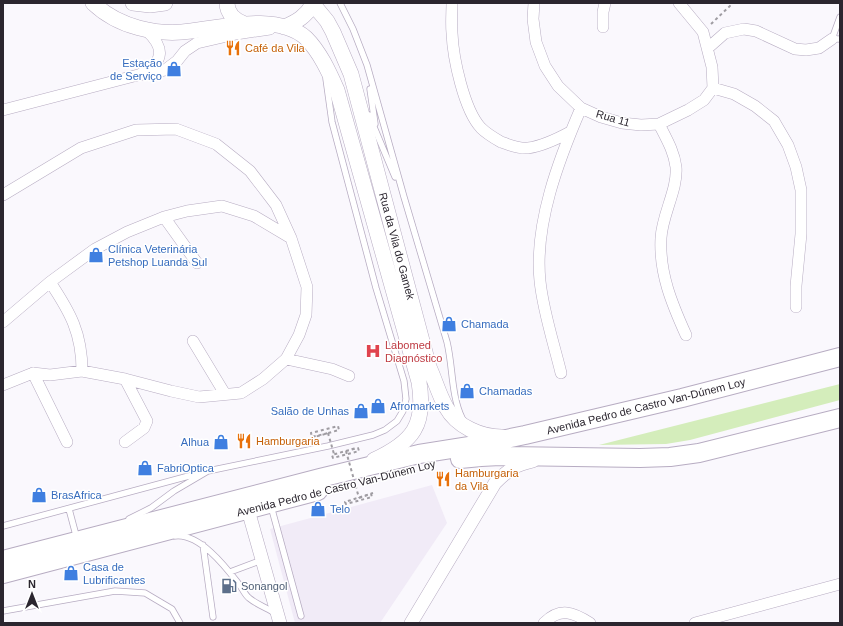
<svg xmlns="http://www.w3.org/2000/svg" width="843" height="626" font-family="Arial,sans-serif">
<rect width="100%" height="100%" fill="#faf8fd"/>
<path fill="#f1ebf7" d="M432,485l15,38 -67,100h-85l-25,-94z"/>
<path fill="#d4edbb" d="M840,384v16l-150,40 -24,4 -67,1z"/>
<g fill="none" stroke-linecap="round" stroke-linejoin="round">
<defs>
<path id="service" d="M340,3l13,26 14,36 37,132 43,145c6,25 4,53 15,76
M840,17l-8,22h8
M370,89l5,35
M369,115l26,62
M271,506l30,110
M69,509l8,30
M129,519l22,-11 23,-17 34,-20 120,-25 45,-11 12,-5 12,-9 6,-10 3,-12 -2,-18 -28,-93 -44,-166 -6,-43
M3,526l197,-53
M175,536c24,-3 50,30 63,47 4,4 6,11 11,15 7,6 16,9 24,14l2,2
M203,545l10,72
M230,572l32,-12
M3,611l112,-20 30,2 27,16 8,14"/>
<path id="minor" d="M452,3c0,10 -1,20 0,30 1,25 12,77 29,95 6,6 13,10 20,14 8,3 18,7 27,6 15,-2 29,-9 42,-16
M534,3l-1,16 3,23 9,24 13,20 23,22 20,9 21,6 19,2 18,-1 29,-14 16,-10 9,-12 -1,-21 -9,-35 -24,-29
M603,27v-15l2,-9
M708,48l17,-15 19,-4 12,2 39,18 11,1 13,-2 13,-9
M142,73c23,-11 22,-26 5,-42
M713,88l21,6 21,12 19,15 14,24 8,22 5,23v44l-5,52v21
M3,110l135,-35 27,-5 12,-9 8,-10 12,-8 39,-9 34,-5
M659,124c7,14 15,27 17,43 2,22 -14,48 -15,71 -2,35 11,66 25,97
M3,195l78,-47 55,-18 40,-1 40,15 34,27 26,34 15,33 16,49 -1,28 -7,20 -13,24 -23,20 -22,14 -42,4 -28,-6 -46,-12 -43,-8 -32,4 -17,-2 -30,12
M164,217l33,46
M50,282c20,30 32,51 32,89
M3,322l47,-40 45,-33 32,-17 37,-15 23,-6 35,-5 32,10 37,22
M193,341l32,53
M286,359l46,10 17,7
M33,373l34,69
M561,373c-7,-29 -18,-62 -21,-92 -6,-57 19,-122 41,-173
M125,442l19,-14 3,-7 -22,-42
M544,623c16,-16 29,-11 46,0
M695,623l145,-39"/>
<path id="tertiary" d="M248,510l32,113
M411,623l84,-140c13,-13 20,-18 38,-22"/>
<path id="secondary" d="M93,3c25,24 64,33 98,28 33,-4 87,-18 115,7 14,14 23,34 31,52l82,292c7,43 -6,60 -45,78
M133,3l17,2 15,-2
M227,3c0,11 9,18 18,21
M312,3l15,18 6,11 18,42 78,293c6,13 10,28 17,40 11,20 35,30 56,30
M284,27c13,-5 22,-11 29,-23"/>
<path id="trunk" d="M460,459l21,-2 19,-1 140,2 30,-1 29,-4 141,-35
M3,560l317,-82 99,-24 63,-10 43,-9 157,-37 158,-41
M3,574l315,-83"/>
</defs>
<use href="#service" stroke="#b7acc2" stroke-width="7"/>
<use href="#minor" stroke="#b7acc2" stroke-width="12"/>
<use href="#tertiary" stroke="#b7acc2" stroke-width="14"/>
<use href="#secondary" stroke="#b7acc2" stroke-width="16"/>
<use href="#trunk" stroke="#b7acc2" stroke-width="20"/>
<path stroke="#9f9ca2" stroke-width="2" stroke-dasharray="3 3" stroke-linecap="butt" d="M711,24l22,-21
M311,438l28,-8 -1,-4 -27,7 1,4 16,-4
M346,451l12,-3 1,3 -26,7 -1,-3 24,-7
M359,498l12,-4 1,3 -26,7 -1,-2 28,-9"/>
<use href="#service" stroke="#fff" stroke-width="5.5"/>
<use href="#minor" stroke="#fff" stroke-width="11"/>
<use href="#tertiary" stroke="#fff" stroke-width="13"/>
<use href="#secondary" stroke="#fff" stroke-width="15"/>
<use href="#trunk" stroke="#fff" stroke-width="18"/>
<path stroke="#9f9ca2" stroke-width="2" stroke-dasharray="3 3" stroke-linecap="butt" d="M328,433l6,21
M346,451l13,47"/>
</g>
<defs>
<symbol id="restaurant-bare" viewBox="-9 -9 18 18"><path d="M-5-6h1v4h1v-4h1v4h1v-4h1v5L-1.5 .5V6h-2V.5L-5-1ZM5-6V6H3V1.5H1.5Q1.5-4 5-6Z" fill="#e8710a" stroke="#fff" stroke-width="2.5" paint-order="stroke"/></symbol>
<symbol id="shop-bare" viewBox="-9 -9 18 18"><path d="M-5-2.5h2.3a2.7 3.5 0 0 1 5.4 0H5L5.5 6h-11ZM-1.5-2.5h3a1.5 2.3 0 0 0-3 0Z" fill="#3f7fe0" stroke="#fff" stroke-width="2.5" paint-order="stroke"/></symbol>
<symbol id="hospital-bare" viewBox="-9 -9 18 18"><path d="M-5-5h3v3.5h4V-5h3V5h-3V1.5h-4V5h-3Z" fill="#e0444e" stroke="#fff" stroke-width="2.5" paint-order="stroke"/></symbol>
<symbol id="fuel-bare" viewBox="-9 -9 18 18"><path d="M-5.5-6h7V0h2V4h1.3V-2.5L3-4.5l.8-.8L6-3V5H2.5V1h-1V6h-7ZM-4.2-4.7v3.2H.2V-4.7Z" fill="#5c6f8a" stroke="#fff" stroke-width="2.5" paint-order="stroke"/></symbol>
</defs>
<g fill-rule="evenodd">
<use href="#restaurant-bare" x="222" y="37" width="22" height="22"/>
<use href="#shop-bare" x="163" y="58" width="22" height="22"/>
<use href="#shop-bare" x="85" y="244" width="22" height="22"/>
<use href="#shop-bare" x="438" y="313" width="22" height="22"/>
<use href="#hospital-bare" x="362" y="340" width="22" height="22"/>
<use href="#shop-bare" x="456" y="380" width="22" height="22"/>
<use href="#shop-bare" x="367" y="395" width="22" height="22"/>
<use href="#shop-bare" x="350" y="400" width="22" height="22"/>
<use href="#restaurant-bare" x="233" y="430" width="22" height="22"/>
<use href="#shop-bare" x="210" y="431" width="22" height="22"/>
<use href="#shop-bare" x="134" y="457" width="22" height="22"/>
<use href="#restaurant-bare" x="432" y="468" width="22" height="22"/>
<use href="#shop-bare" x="28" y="484" width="22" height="22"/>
<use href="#shop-bare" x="307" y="498" width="22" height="22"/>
<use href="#shop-bare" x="60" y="562" width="22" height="22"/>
<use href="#fuel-bare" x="218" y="575" width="22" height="22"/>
</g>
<g text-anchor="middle" stroke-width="3" stroke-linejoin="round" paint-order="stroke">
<g font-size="11" fill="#c56008" stroke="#fff" text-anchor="start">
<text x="245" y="52">Café da Vila</text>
<text x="256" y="445">Hamburgaria</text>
<text x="455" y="477">Hamburgaria<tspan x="455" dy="13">da Vila</tspan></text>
</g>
<g font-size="11" fill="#366cbe" stroke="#fff" text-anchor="start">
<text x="162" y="67" text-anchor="end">Estação<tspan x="162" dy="13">de Serviço</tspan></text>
<text x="108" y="253">Clínica Veterinária<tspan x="108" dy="13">Petshop Luanda Sul</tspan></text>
<text x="461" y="328">Chamada</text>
<text x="479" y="395">Chamadas</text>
<text x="390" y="410">Afromarkets</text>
<text x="349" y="415" text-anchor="end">Salão de Unhas</text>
<text x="209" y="446" text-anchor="end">Alhua</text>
<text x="157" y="472">FabriOptica</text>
<text x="51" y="499">BrasAfrica</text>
<text x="330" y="513">Telo</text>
<text x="83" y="571">Casa de<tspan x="83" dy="13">Lubrificantes</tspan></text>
</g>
<g font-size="11" fill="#2b262f" stroke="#fff">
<text transform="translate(613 118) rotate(16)" y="4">Rua 11</text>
<text transform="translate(397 246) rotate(75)" y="4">Rua da Vila do Gamek</text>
<text transform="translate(646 406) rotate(-14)" y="4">Avenida Pedro de Castro Van-Dúnem Loy</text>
<text transform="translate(336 488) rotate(-14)" y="4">Avenida Pedro de Castro Van-Dúnem Loy</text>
</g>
<g font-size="11" fill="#be3a42" stroke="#fff" text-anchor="start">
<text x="385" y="349">Labomed<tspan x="385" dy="13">Diagnóstico</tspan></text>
</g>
<g font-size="11" fill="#4e5e75" stroke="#fff" text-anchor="start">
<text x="241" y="590">Sonangol</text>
</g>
</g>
<rect width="843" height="626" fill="none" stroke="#2b262f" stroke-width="8"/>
<g transform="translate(32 594)" stroke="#ffffff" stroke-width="3" paint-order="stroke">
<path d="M0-3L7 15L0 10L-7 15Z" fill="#2b262f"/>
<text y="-6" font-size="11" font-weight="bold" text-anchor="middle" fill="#2b262f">N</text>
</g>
</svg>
